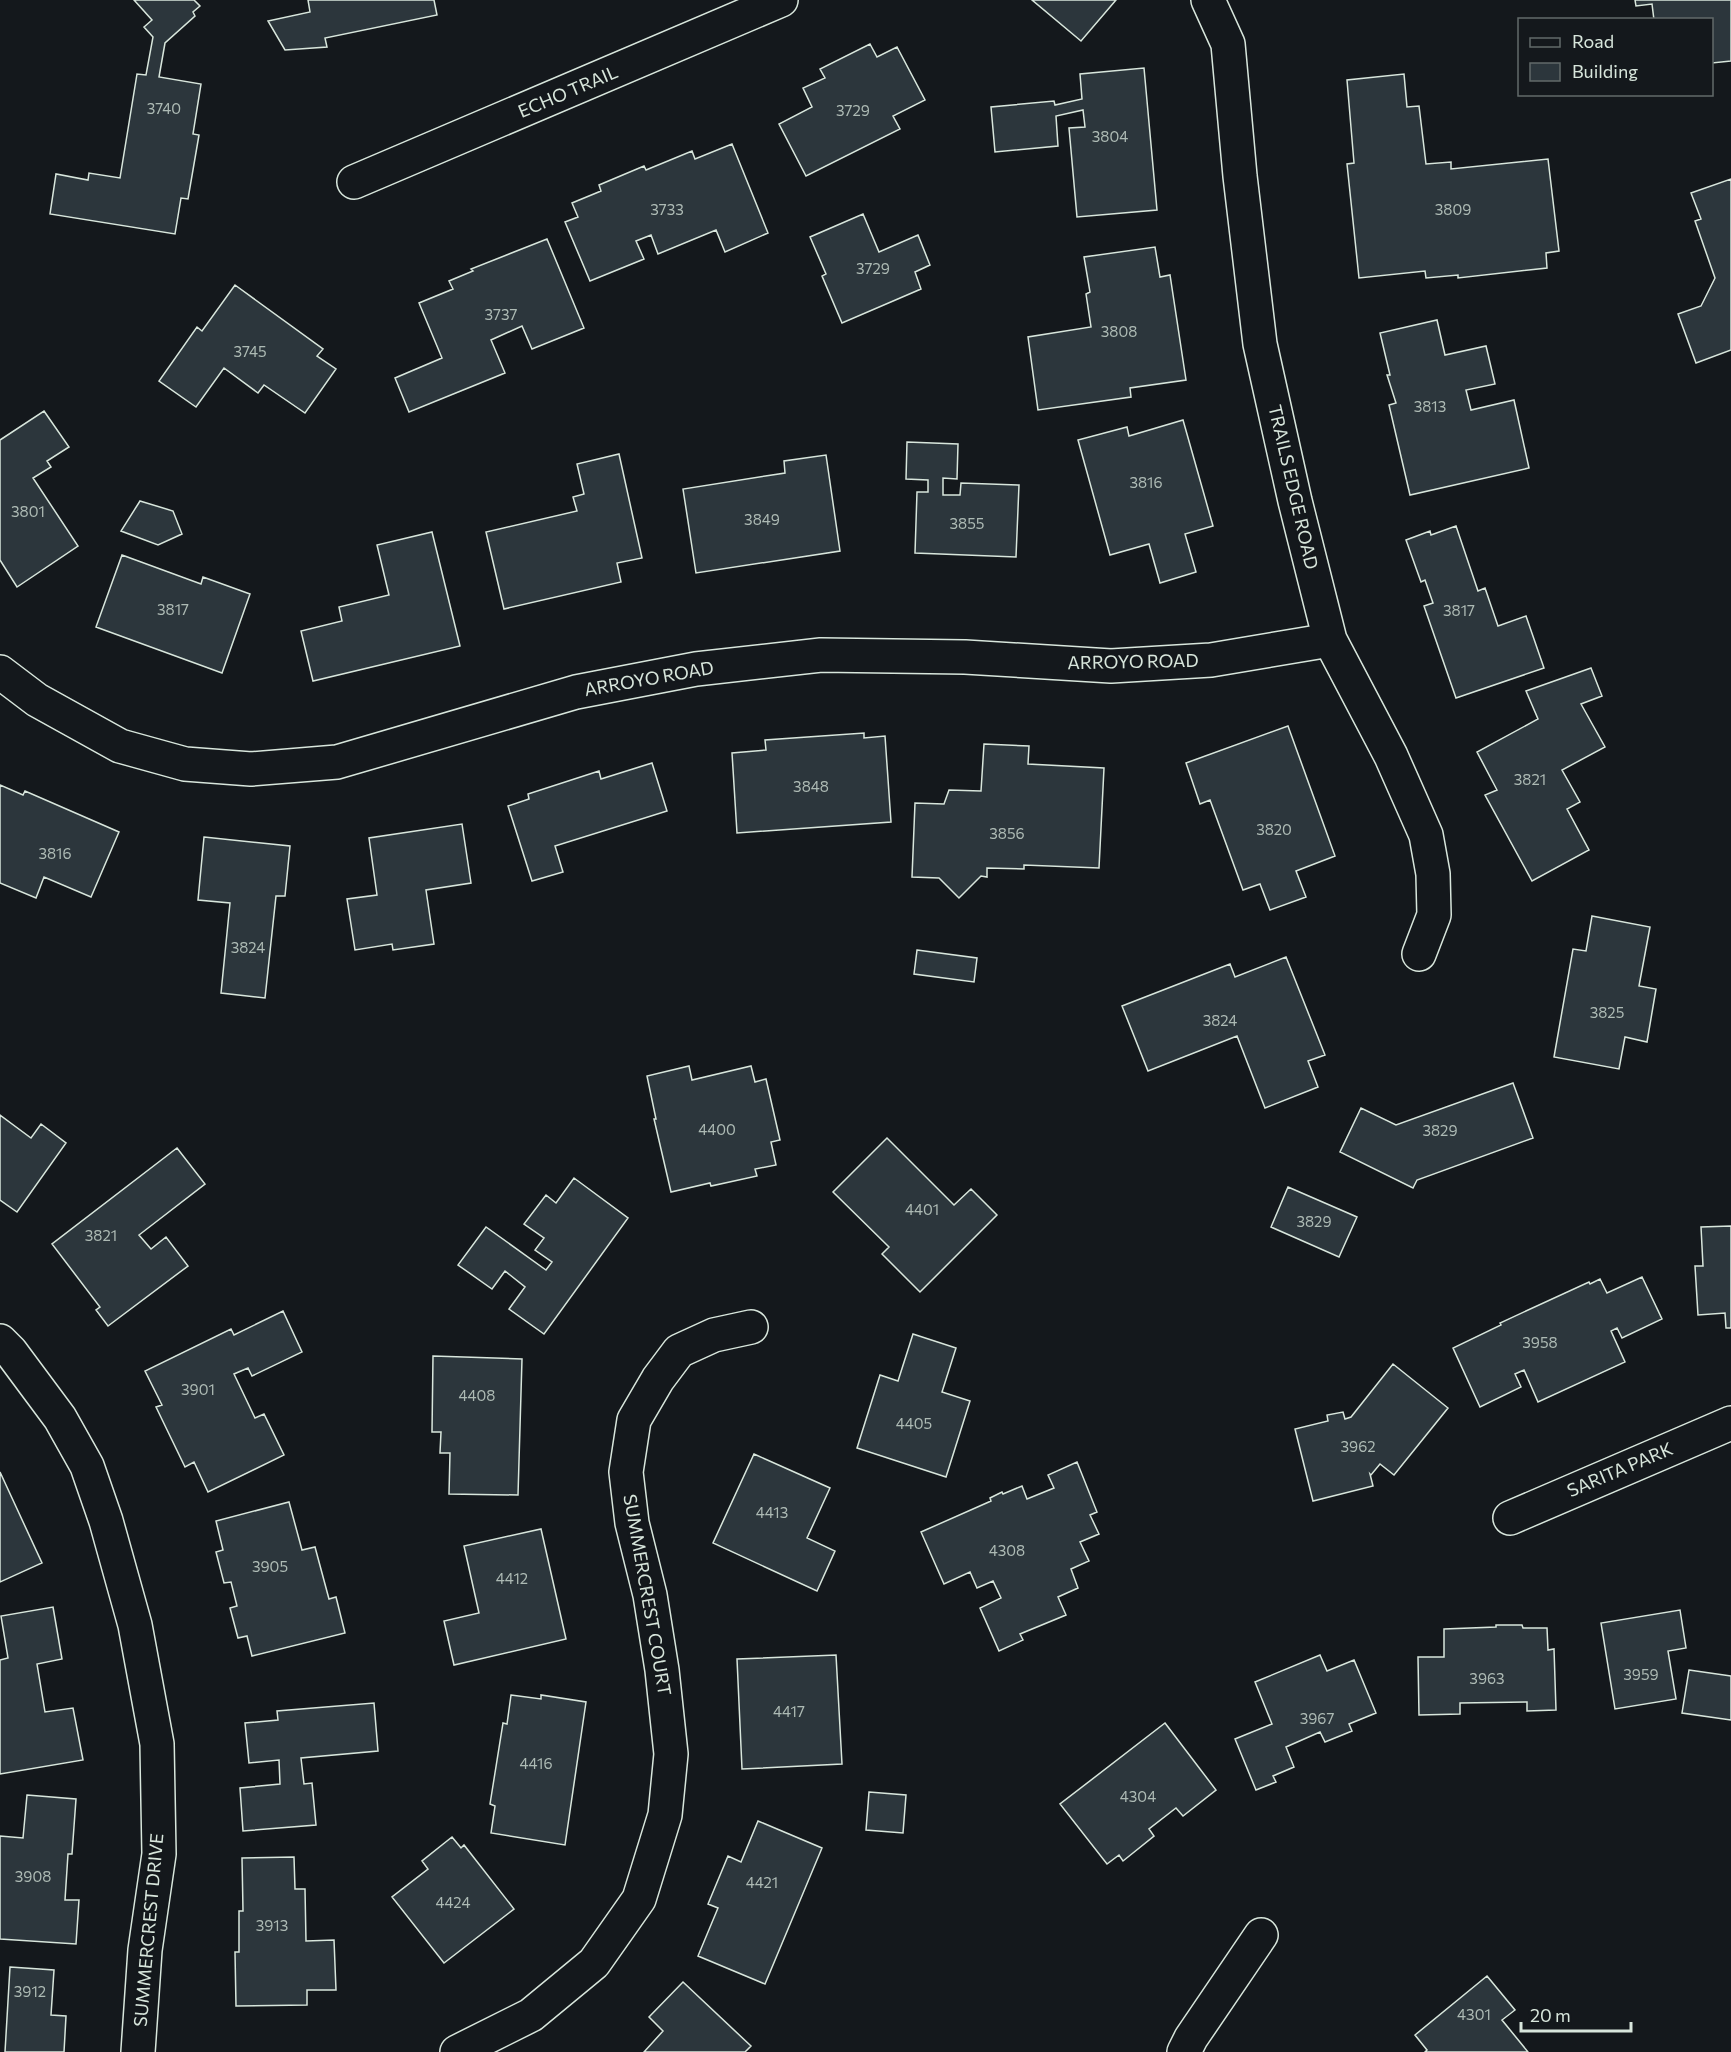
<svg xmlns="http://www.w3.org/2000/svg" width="1731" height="2052" font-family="Commissioner,sans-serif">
<rect width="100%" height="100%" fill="#14181c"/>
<path fill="#2c363c" stroke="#d8e6dc" stroke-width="1.5" d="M134,0h60l6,6 -7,6 2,4 -30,27 -6,34 42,7 -8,50 6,1 -11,64 -7,-1 -6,36 -125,-20 6,-40 32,6 1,-7 31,5 17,-104 9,1 7,-38 -9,-10 8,-7z
M308,0h126l3,15 -112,23 2,9 -42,3 -17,-29 42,-9z
M1032,0h84l-35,41z
M1635,0h96v61l-19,2v-43h-58l-2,-16 -16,2z
M870,44l7,13 20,-10 28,53 -32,16 7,13 -94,47 -27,-52 33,-17 -9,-19 22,-10 -5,-9z
M1144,68l13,142 -80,7 -8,-89 16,-1 -2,-17 -27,6 2,30 -63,6 -4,-45 63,-6 1,4 27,-6 -2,-25z
M1404,74l3,33 12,-1 7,58 25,-2v7l97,-10 11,92 -13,2 1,15 -89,10v-3l-32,3 -1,-7 -66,7 -12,-114 7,-1 -7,-83z
M732,144l36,89 -43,19 -9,-22 -58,24 -7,-19 -15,6 8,18 -54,22 -25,-59 13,-5 -6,-14 29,-12 -2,-6 45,-19 2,4 46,-19 3,8z
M1731,179v171l-35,13 -18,-49 23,-8 14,-28 -20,-57 6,-2 -10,-26z
M863,214l16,38 39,-17 12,30 -15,7 6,17 -79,34 -20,-47 4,-2 -16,-37z
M547,239l37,89 -52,21 -10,-23 -31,14 14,33 -96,39 -14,-34 47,-20 -23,-55 34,-14 -4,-8 24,-10 -2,-2z
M1155,247l5,30 10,-2 16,105 -56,8 1,9 -93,13 -10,-73 63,-10 -5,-33 4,-2 -6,-35z
M235,285l88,64 -6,7 19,13 -31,44 -41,-28 -6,8 -34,-25 -28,39 -37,-26 38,-54 5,4z
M1437,320l8,35 41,-9 9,38 -29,6 5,20 43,-10 15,68 -119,27 -21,-90 7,-2 -9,-28h3l-10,-42z
M44,411l25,36 -22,14 4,6 -18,11 45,68 -61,41 -17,-27v-120z
M1183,420l30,106 -28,8 11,38 -36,11 -11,-39 -39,11 -32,-115 49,-13 2,9z
M907,442l51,2 -1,35 -14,-1v17h17l1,-12 58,2 -3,72 -101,-4 2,-61h11v-12l-22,-1z
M619,454l23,104 -25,5 4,19 -117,27 -18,-77 91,-21 -4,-14 11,-3 -7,-30z
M826,455l14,96 -144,22 -13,-84 102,-16 -1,-12z
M140,501l33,10 9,23 -24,11 -37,-14z
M1456,526l22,65 7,-3 13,38 28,-10 18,52 -88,30 -32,-92 9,-3 -8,-23 -4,2 -15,-42 24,-9 1,4z
M432,532l28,114 -147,35 -12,-50 41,-10 -3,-14 50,-12 -12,-50z
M122,555l79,29 2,-7 47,17 -28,79 -126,-46z
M1591,668l11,28 -21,8 24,43 -43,23 18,32 -13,7 22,41 -57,31 -47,-86 12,-5 -20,-38 61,-33 -12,-28z
M1288,726l47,130 -39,15 10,26 -36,13 -10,-26 -17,6 -33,-90 -10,4 -14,-41z
M864,733v5l21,-2 6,86 -154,11 -5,-80 34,-3 -1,-10z
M984,744l45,2 -1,18 76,4 -5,100 -75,-3v4l-37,-1v9l-6,-1 -22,22 -20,-20 -27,-1 3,-74 29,1 5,-14 32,1z
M652,763l15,48 -112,35 8,26 -31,9 -24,-75 21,-7 -1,-5 71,-23 2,8z
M0,785l23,10 2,-4 94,41 -28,65 -47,-20 -8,21 -36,-15z
M462,824l9,59 -45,7 8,54 -41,6 -1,-6 -37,6 -8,-51 30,-4 -8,-57z
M204,837l86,9 -5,50h-9l-11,102 -44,-5 9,-90 -32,-3z
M1592,916l58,11 -11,59 17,3 -9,53 -22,-5 -6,32 -65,-12 19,-108 13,2z
M917,950l60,8 -3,24 -60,-8z
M1286,957l39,98 -17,6 10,26 -53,21 -28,-72 -89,35 -26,-65 108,-42 5,13z
M689,1066l3,14 59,-14 4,16 11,-3 14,61 -9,2 5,23 -21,4 2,7 -46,10 -1,-3 -39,9 -17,-73h2l-9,-43z
M1513,1083l20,55 -116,42 -4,8 -73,-36 21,-44 35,17z
M0,1115l31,23 10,-14 25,19 -49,69 -17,-12z
M887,1138l67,67 17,-16 26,26 -77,77 -38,-38 7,-7 -56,-55z
M177,1148l28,36 -66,51 12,14 15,-12 22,29 -80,60 -12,-16 4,-3 -48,-63z
M574,1178l54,40 -84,116 -35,-25 16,-22 -20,-16 -13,18 -34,-24 28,-38 60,43 6,-8 -17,-12 9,-12 -20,-14 22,-29 10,8z
M1288,1187l69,30 -18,40 -68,-30z
M1731,1226v102h-5l-1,-15 -27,2 -3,-49h8l-2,-39z
M1642,1277l20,42 -40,19 -5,-10 -6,3 14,31 -87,40 -14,-32 -9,4 6,13 -41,20 -27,-59 48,-23 -1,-2 89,-41 1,2 10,-5 7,14z
M283,1311l19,41 -50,24 -4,-8 -14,6 21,44 9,-4 20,41 -76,37 -14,-30 -9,5 -29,-60 6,-2 -17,-34 86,-42 3,6z
M913,1334l43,14 -14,44 28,9 -24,76 -89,-29 23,-73 18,6z
M433,1356l89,3 -4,136 -69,-1 1,-41h-10l1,-21h-9z
M1393,1364l55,44 -54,67 -14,-11 -9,11 -1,-1 3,12 -60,15 -18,-72 33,-8 -1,-6 16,-3 2,7 6,-2z
M754,1454l76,34 -23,50 28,13 -18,40 -104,-48z
M1077,1462l20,50 -7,3 9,19 -19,8 9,19 -18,8 7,19 -20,9 8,18 -46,19 3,6 -24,11 -19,-43 21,-10 -8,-17 -16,7 -7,-16 -26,12 -23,-52 70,-31 -1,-3 12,-6 1,2 19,-8 5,13 27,-11 -6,-13z
M0,1472l42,91 -42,19z
M289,1502l13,48 13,-3 14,52 7,-2 9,36 -93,23 -5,-20 -9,2 -8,-30 7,-2 -6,-24 -7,1 -8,-31 7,-2 -7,-29z
M541,1529l25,110 -112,26 -10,-44 35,-8 -15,-67z
M53,1607l9,52 -25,5 8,48 28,-4 10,52 -83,14v-114l8,-2 -7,-42z
M1680,1610l6,38 -18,3 8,48 -61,10 -14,-86z
M1496,1625h26l1,3h24l1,22 6,-1 2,61 -29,1v-9l-67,1v11l-41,1 -1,-58h26v-28l52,-2z
M836,1655l6,109 -100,5 -5,-110z
M1320,1655l7,16 27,-11 22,53 -27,11 3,7 -27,11 -5,-10 -34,15 8,20 -21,9 3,6 -20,8 -21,-51 37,-15 -17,-42z
M1689,1670l42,6v44l-49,-7z
M511,1695l30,4v-4l45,7 -21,143 -74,-12 4,-27 -5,-2 13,-81 4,1z
M374,1703l4,48 -77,7 3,26 8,-1 4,42 -73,6 -3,-43 40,-4 -1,-24 -30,3 -4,-40 33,-3 -1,-9z
M1165,1723l51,67 -33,26 -7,-8 -27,21 5,7 -31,25 -4,-6 -12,9 -47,-60z
M869,1792l37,3 -3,38 -37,-3z
M27,1795l49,4 -4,55h-4l-3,46h14l-3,44 -76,-5v-103l23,2z
M758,1821l64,27 -57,136 -67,-28 20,-48 -10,-4 20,-48 13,6z
M452,1837l9,11 3,-3 50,64 -70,54 -52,-66 36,-28 -6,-8z
M294,1857l1,32h10l1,52 28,-1 2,50h-29v15l-71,1 -1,-54h4v-41h4l-1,-53z
M10,1967l44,3 -3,45 15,1 -2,36h-59z
M1487,1976l28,34 -13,10 26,32h-103l2,-2 -12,-15z
M683,1982l68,64 -6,6h-101l19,-21 -14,-14z"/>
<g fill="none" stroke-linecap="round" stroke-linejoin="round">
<defs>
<path id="street" d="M1208,0l20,44 12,132 20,168 35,157 35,139 61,116 35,79 7,39 1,41 -15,39
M354,182l427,-182
M0,672l37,28 83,46 65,18 66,5 86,-7 239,-70 120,-23 125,-14 144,2 146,9 100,-6 119,-20
M0,1341l11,11 49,66 27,48 19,55 29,104 22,119 2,110 -14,96 -7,102
M1510,1518l221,-95
M457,2052l74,-37 63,-52 45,-64 26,-84 6,-61 -9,-84 -12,-75 -18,-72 -6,-51 8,-52 24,-41 21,-28 35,-16 37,-8
M1184,2052l7,-14 70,-103"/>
</defs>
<use href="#street" stroke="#d8e6dc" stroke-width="36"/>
<use href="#street" stroke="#14181c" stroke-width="33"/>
</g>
<g text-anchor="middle" stroke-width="4.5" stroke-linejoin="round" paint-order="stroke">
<g font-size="15" fill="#adbab4">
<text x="164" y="114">3740</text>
<text x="853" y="116">3729</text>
<text x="1110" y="142">3804</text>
<text x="667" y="215">3733</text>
<text x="1453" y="215">3809</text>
<text x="873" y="274">3729</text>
<text x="501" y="320">3737</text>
<text x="1119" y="337">3808</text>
<text x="250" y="357">3745</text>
<text x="1430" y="412">3813</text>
<text x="1146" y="488">3816</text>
<text x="28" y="517">3801</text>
<text x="762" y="525">3849</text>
<text x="967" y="529">3855</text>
<text x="173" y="615">3817</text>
<text x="1459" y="616">3817</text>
<text x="1530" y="785">3821</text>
<text x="811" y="792">3848</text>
<text x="1274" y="835">3820</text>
<text x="1007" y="839">3856</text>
<text x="55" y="859">3816</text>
<text x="248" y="953">3824</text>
<text x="1607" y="1018">3825</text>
<text x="1220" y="1026">3824</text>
<text x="717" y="1135">4400</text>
<text x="1440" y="1136">3829</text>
<text x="922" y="1215">4401</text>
<text x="1314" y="1227">3829</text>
<text x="101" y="1241">3821</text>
<text x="1540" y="1348">3958</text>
<text x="198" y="1395">3901</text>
<text x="477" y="1401">4408</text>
<text x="914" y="1429">4405</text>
<text x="1358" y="1452">3962</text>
<text x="772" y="1518">4413</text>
<text x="1007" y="1556">4308</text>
<text x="270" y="1572">3905</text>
<text x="512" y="1584">4412</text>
<text x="1641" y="1680">3959</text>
<text x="1487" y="1684">3963</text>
<text x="789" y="1717">4417</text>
<text x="1317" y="1724">3967</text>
<text x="536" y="1769">4416</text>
<text x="1138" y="1802">4304</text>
<text x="33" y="1882">3908</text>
<text x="762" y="1888">4421</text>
<text x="453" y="1908">4424</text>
<text x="272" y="1931">3913</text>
<text x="30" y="1997">3912</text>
<text x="1474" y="2020">4301</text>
</g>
<g font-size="18" fill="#d8e6dc" stroke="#14181c">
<text transform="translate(568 92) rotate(-23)" y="6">ECHO TRAIL</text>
<text transform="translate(1293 487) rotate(77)" y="6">TRAILS EDGE ROAD</text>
<text transform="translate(1133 662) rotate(-1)" y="6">ARROYO ROAD</text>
<text transform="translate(649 679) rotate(-10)" y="6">ARROYO ROAD</text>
<text transform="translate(1620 1470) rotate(-23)" y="6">SARITA PARK</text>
<text transform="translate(647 1595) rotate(80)" y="6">SUMMERCREST COURT</text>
<text transform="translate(149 1930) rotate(-85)" y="6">SUMMERCREST DRIVE</text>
</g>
</g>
<rect x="1518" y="18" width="195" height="78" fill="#14181c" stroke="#626a69" stroke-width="1.5"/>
<rect x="1530" y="38" width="30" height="9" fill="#14181c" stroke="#626a69" stroke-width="1.5"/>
<text x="1572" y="48" font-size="18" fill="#d8e6dc">Road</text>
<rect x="1530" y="63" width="30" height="18" fill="#2c363c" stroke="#626a69" stroke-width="1.5"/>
<text x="1572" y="78" font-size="18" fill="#d8e6dc">Building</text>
<path d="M1521 2022v9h110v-9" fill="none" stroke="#d8e6dc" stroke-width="3"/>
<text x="1530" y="2022" font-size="18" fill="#d8e6dc" stroke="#14181c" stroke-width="4.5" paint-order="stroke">20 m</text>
</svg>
